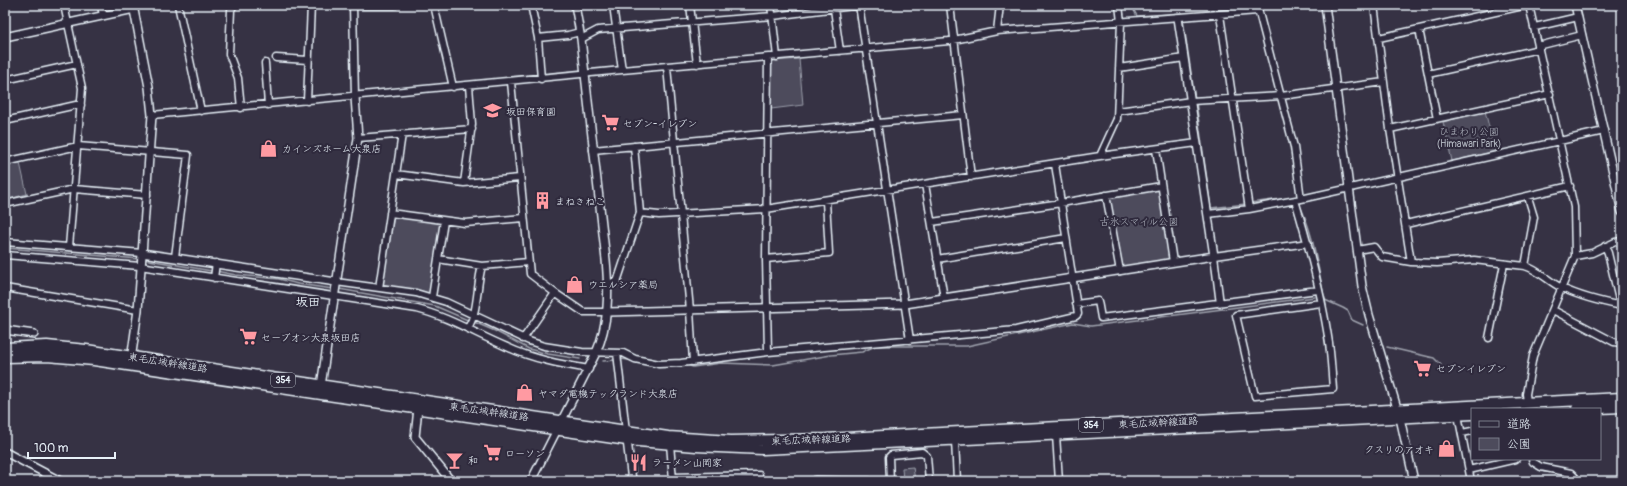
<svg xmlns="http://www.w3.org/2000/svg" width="1627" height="486" font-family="Pangolin,'Klee One',sans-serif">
<rect width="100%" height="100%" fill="#363244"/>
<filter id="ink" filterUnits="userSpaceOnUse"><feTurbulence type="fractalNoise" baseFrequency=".025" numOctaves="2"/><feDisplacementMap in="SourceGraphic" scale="8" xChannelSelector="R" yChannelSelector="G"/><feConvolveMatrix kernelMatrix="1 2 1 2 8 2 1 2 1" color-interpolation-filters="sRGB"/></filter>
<g filter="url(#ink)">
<path fill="#4d4b5c" stroke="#9a9eaa" d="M799,59l4,46 -32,4 -1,-45 4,-3z
M1485,111l10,40 -43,10 -9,-39z
M19,162l1,1 7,31 -22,6v-35z
M1159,188l12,75 -50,6 -13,-74z
M394,217l45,6 1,2 -10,67 -2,1 -45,-7 -1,-2z
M913,467l2,14 -12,-1 -1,-12z"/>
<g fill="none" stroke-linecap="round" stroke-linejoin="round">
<path stroke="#a0a4af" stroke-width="1.5" d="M1131,5l6,11 46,-3v3
M1183,19l12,80
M1196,102l15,106 35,-4
M1298,202c15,27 20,67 27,98l18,8 5,3 4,9 11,5
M1250,203l46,-6
M5,248l134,11
M143,259l69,12
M216,271l20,4 43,4 19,5 35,5
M339,289l96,17 35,15
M474,322l21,9 34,18 19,5 32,5
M1387,347l47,11 7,7
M619,359c10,-1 18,5 27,5
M603,361l13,-1
M686,365l7,2 28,-4 52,2 58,-10 31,-3 13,-6h92l106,-23 18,3 224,-29
M1537,469l7,3 13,1
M1564,475l8,3"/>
<defs>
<path id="minor" d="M64,5l18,83 -13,159
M101,5l2,11
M178,5l23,106
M234,5l-3,5 -2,44 9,24 3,30
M353,5l2,92
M353,5h42
M434,5l19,82
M531,5l7,33 3,41
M613,5l9,65
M690,5l7,59
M771,5l6,52
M859,5l51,335
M950,5l21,172
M1257,5l37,142 7,52
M1374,5l16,124 21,133
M834,9l6,42
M1220,15l29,194
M1535,27l43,-10
M1419,29l18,90
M997,31l3,-26
M538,38l30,-3 12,-3
M1379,38l148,-33
M581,39l17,-9 175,-14 88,-11
M1538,46l44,-11
M276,58l32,2
M265,63l3,42
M667,67l23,243 3,52
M1119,68l65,-10
M1428,74l111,-25
M5,80l72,-16
M511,82l19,192 25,19 28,19h25
M307,101l4,-96
M1118,111l73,-10 90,-5 103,-14
M152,115l470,-45 327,-29 48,-10 261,-20
M5,121l71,-16h5
M1390,129l160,-35
M358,138l114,-9
M1156,149l17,113
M593,150l370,-35
M1100,156l17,-37 4,-97 -2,-17
M5,162l73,-16 110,9 -13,102
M396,174l68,9 56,-5
M464,183l8,-59 -3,-38
M925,184l19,114
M1106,195l14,76
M1295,200c14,47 27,95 34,143 2,15 3,31 4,46l-78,7 -19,-81 85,-12
M5,204l69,-15 73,6
M390,213l75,10 59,-5
M640,213l19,2 107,-6 334,-53 97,-13
M1208,214l41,-5 52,-10 303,-68
M932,222l129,-19 100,-17
M1406,224l164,-38
M5,242l137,11
M1605,246l3,7 11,47 -1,5
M1357,250l17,-3 8,10 29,5 26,1 37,-3 51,6c14,4 24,16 37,22 19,9 40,14 60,18
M5,255l135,11 277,43c32,8 59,25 90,38 26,12 53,17 82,22
M1575,256l17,-3 23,-11 7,-1
M438,259l44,7 46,-4
M766,259l63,-6 -3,-52
M937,259l129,-21
M1525,266l9,-49 -6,-20
M214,278l2,-15
M336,282l80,11 30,9 83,39 15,5 38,6 41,1 12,6 24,5 22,-1 87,-11 248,-22 60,-14 2,-2 -23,-150
M608,283l9,-1 23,-69 -6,-67
M5,288l133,22
M379,288l23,-154
M432,297l12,-76
M1076,304l22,-3 3,17 217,-28
M1220,304l-6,-48 94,-13
M1553,310l61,32 8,1
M468,328c11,-19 8,-41 14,-62
M1489,338l15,-74
M523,339l32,-46
M768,352l-2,-93 2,-201
M617,353l9,78
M1527,402l-1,-8 7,-38 42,-100 -1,-49 -45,-202
M1458,415l13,66
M1462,433l10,-2
M1056,435l3,46
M955,440l2,41
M670,444l3,36
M1532,459l1,3 8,5 30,6 4,4 1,4
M1469,470l47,-11
M673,477l86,-2v6
M815,480l54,1
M890,481l-1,-24 2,-2 31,-3 5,4 2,25"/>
<path id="tertiary" d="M1325,5l37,281 7,29 31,103 14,63
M1575,5l47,207
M5,37l129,-28
M142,253l194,29
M608,312l297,-8 309,-48 -36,-238
M5,330l29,4
M131,360l7,-50 14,-195 -3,-28 -16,-82
M321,386l37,-248 -3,-41
M418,408l-3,29 36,44
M627,440l5,41
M5,452l55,29
M531,481l65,-128c13,-30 13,-61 10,-93l-25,-221 -6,-34"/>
<path id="trunk" d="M5,348l42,-2 39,4 540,81 42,6 63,4 95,-2 796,-41
M5,357l42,-1 47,4 533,80 69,6 67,3 709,-35
M1577,409l45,-2"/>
</defs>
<use href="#minor" stroke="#e8f1f8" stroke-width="9"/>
<use href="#tertiary" stroke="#e8f1f8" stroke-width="10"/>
<use href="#trunk" stroke="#e8f1f8" stroke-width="13"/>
<use href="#minor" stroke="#2f2a3d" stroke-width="6"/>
<use href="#tertiary" stroke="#2f2a3d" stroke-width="7"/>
<use href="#trunk" stroke="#2f2a3d" stroke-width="10"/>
</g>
</g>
<defs>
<symbol id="school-bare" viewBox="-9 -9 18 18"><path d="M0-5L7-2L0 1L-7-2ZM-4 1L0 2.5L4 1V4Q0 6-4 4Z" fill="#ff9aa2" stroke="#2f2a3d" stroke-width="2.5" paint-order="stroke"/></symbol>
<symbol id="supermarket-bare" viewBox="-9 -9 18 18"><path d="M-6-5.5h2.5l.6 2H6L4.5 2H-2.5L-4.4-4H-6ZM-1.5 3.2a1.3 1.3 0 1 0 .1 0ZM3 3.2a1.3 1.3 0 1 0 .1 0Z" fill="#ff9aa2" stroke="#2f2a3d" stroke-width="2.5" paint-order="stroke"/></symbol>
<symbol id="shop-bare" viewBox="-9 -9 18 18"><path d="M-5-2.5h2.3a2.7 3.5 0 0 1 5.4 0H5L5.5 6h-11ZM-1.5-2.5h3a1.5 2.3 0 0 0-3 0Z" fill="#ff9aa2" stroke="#2f2a3d" stroke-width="2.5" paint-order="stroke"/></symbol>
<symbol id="building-bare" viewBox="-9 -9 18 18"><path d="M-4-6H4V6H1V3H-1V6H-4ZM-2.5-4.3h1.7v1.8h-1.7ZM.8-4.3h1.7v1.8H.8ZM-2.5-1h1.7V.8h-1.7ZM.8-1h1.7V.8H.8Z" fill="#ff9aa2" stroke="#2f2a3d" stroke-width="2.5" paint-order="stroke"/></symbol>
<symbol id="bar-bare" viewBox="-9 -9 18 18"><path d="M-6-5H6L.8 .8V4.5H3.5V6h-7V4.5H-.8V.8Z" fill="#ff9aa2" stroke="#2f2a3d" stroke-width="2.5" paint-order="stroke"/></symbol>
<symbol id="restaurant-bare" viewBox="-9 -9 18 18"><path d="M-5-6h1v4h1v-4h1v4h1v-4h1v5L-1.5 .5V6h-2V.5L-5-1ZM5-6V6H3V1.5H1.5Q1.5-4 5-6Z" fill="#ff9aa2" stroke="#2f2a3d" stroke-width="2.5" paint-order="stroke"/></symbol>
</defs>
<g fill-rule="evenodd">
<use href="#school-bare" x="480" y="98" width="25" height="25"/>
<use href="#supermarket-bare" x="598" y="110" width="25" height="25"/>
<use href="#shop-bare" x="256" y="136" width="25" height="25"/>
<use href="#building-bare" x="530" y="188" width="25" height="25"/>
<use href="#shop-bare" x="562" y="272" width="25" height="25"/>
<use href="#supermarket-bare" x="236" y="324" width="25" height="25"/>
<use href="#supermarket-bare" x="1410" y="356" width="25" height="25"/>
<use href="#shop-bare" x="512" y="380" width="25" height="25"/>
<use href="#shop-bare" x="1434" y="436" width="25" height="25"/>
<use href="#supermarket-bare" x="480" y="440" width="25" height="25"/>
<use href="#bar-bare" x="442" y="448" width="25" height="25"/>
<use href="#restaurant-bare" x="626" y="450" width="25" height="25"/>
</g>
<g text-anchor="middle" stroke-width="4" stroke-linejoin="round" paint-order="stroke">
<g fill="#2f2a3d" stroke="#b0b5c0" stroke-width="1">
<rect x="271" y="373" width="24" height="14" rx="3"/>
<rect x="1079" y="418" width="24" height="14" rx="3"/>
</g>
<g font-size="9" font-weight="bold" fill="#e8f1f8">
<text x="283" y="383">354</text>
<text x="1091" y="428">354</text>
</g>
<g font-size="10" fill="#e8f1f8" stroke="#2f2a3d" text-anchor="start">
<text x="506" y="115">坂田保育園</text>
<text x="623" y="127">セブン-イレブン</text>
<text x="282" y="152">カインズホーム大泉店</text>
<text x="555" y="205">まねきねこ</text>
<text x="588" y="288">ウエルシア薬局</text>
<text x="261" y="341">セーブオン大泉坂田店</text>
<text x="1436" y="372">セブンイレブン</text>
<text x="538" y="397">ヤマダ電機テックランド大泉店</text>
<text x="1434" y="453" text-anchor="end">クスリのアオキ</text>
<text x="505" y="457">ローソン</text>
<text x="468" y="464">和</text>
<text x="652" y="466">ラーメン山岡家</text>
</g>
<g font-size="10" fill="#b2b7c1" stroke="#2f2a3d">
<text x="1469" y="135">ひまわり公園<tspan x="1469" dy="12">(Himawari Park)</tspan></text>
<text x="1139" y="225">古氷スマイル公園</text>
</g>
<g font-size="10" fill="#e8f1f8" stroke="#2f2a3d">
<text transform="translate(168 362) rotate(9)" y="4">東毛広域幹線道路</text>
<text transform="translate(489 411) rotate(8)" y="4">東毛広域幹線道路</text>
<text transform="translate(1158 422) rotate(-3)" y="4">東毛広域幹線道路</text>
<text transform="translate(811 439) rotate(-2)" y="4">東毛広域幹線道路</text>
</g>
<g font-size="12" font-weight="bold" fill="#e8f1f8" stroke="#2f2a3d">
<text x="308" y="306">坂田</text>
</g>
</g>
<rect width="1627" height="486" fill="none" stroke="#2f2a3d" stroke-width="20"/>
<rect x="10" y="10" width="1607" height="466" fill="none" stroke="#e8f1f8" stroke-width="1.5" filter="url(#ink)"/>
<rect x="1471" y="408" width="130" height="52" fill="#2f2a3d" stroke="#797a88"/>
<rect x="1479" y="421" width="20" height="6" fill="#2f2a3d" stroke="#797a88"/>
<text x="1507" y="428" font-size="12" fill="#e8f1f8">道路</text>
<rect x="1479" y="438" width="20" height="12" fill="#4d4b5c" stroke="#797a88"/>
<text x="1507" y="448" font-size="12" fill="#e8f1f8">公園</text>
<path d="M28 452v6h87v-6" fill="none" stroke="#e8f1f8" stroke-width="2"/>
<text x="34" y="452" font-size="12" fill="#e8f1f8" stroke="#2f2a3d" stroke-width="3" paint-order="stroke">100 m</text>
</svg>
